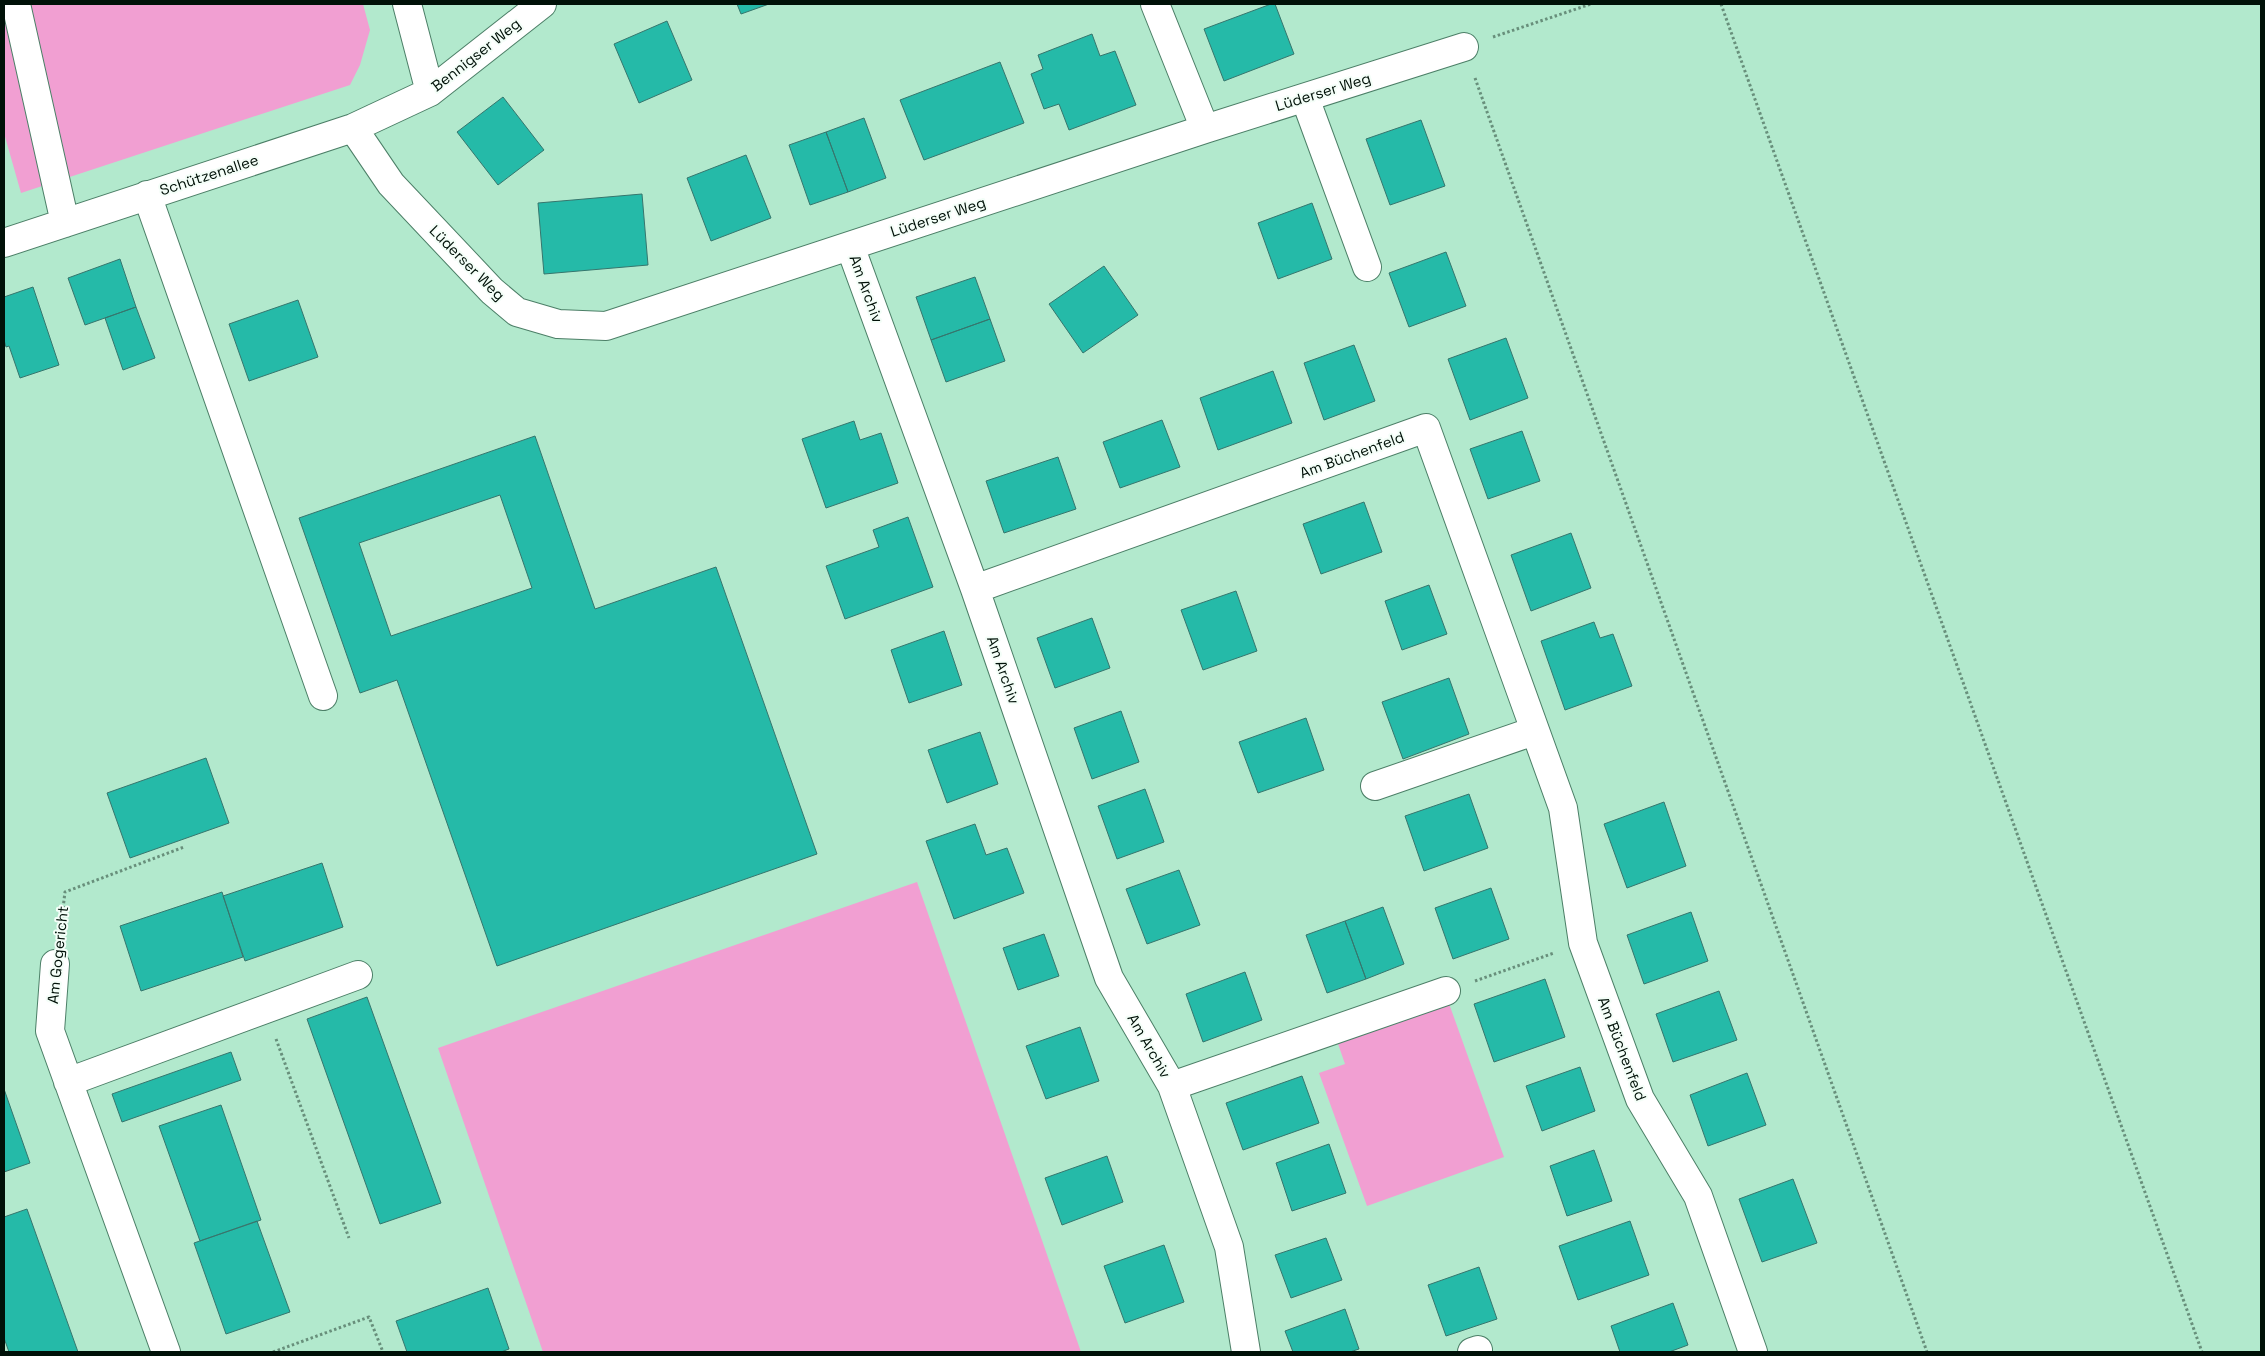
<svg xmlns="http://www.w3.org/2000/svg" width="2265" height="1356" font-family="'Space Grotesk',sans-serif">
<rect width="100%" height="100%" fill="#b2e9cd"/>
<path fill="#f19fd2" d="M4,4h359l7,26 -10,35 -10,20 -329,108 -17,-60z
M917,882l164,470h-538l-105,-304z
M1447,998l57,159 -137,49 -48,-133 26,-9 -9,-26z"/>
<path fill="#25baa8" stroke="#36766d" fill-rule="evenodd" d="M737,4h32l-28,10z
M1271,4h4l19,50 -70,27 -20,-52z
M667,21l25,59 -53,23 -25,-59z
M1092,34l8,22 15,-5 21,54 -67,25 -10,-26 -15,5 -13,-35 12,-5 -5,-14z
M1000,62l24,61 -100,37 -24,-60z
M503,97l41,53 -46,35 -41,-53z
M864,118l22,60 -38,14 -22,-60z
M1421,120l24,66 -55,19 -24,-66z
M826,132l22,60 -38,13 -21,-60z
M746,155l25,63 -60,23 -24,-63z
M642,194l6,71 -104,9 -6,-71z
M1312,203l20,56 -54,20 -20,-56z
M1446,252l20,54 -57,21 -20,-54z
M120,259l16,48 -51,18 -17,-47z
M1104,266l34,49 -55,38 -34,-49z
M975,277l15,42 -59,21 -15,-43z
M33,287l26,78 -39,13 -11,-32 -3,1 -2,-7v-43z
M298,300l20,57 -69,24 -20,-57z
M136,307l19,51 -32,12 -18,-52z
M990,319l15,42 -59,21 -15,-42z
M1506,338l22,60 -58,22 -22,-61z
M1354,345l21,56 -51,19 -20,-57z
M1273,371l19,52 -74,27 -18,-52z
M1162,420l18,47 -60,21 -17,-46z
M854,421l6,19 21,-7 17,50 -72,25 -24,-69z
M1522,431l18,50 -52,18 -18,-50z
M535,436l60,173 121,-42 101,287 -320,112 -100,-286 -37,13 -61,-175zM500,495l32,93 -141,48 -32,-93z
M1058,457l18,52 -72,24 -18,-52z
M1364,502l18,50 -61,22 -18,-50z
M908,517l25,70 -88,32 -19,-53 53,-19 -6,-17z
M1571,533l20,55 -60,23 -20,-56z
M1429,585l18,49 -45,16 -17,-49z
M1236,591l21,60 -54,19 -22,-60z
M1092,618l18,50 -55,20 -18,-50z
M1594,622l6,16 13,-4 19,52 -67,24 -24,-69z
M944,631l18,54 -53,18 -18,-53z
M1449,678l20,56 -66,25 -21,-57z
M1121,711l18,51 -47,17 -18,-51z
M1306,718l18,52 -66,23 -19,-51z
M980,732l18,52 -51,19 -19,-53z
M206,758l23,65 -99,35 -23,-65z
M1145,789l19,53 -47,17 -19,-53z
M1469,794l19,54 -64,23 -19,-55z
M1664,802l22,64 -59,22 -23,-64z
M975,824l11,31 21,-7 17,45 -70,26 -28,-78z
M322,863l21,64 -98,34 -22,-65z
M1179,870l21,55 -53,19 -21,-55z
M1491,888l18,51 -56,20 -18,-51z
M222,892l21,65 -102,34 -21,-65z
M1383,907l21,57 -38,15 -21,-58z
M1691,912l17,49 -64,23 -17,-49z
M1345,921l21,58 -39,14 -21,-58z
M1044,934l15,42 -41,14 -15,-42z
M1245,972l17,48 -59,22 -17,-48z
M1545,979l20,58 -71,25 -20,-58z
M1719,991l18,49 -64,22 -17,-48z
M367,997l74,206 -61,21 -73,-205z
M1080,1027l19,54 -53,18 -20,-53z
M231,1052l10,28 -119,42 -10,-28z
M1580,1067l15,44 -53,20 -16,-45z
M1747,1073l19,52 -58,21 -18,-51z
M1302,1076l17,47 -76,27 -17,-47z
M4,1089l26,74 -26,9z
M221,1105l40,115 -61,21 -41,-115z
M1329,1144l17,49 -54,18 -16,-48z
M1594,1150l18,51 -45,15 -17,-50z
M1107,1156l16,46 -61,23 -17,-47z
M1793,1179l24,64 -55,19 -23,-63z
M27,1209l51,143h-69l-5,-14v-121z
M257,1221l33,91 -64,22 -32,-91z
M1630,1221l19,54 -71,25 -19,-54z
M1326,1238l16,42 -51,18 -16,-43z
M1164,1245l20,57 -59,21 -21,-57z
M1479,1267l18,52 -51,17 -18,-51z
M488,1288l21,61 -8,3h-94l-11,-31z
M1673,1303l15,42 -19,7h-49l-9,-26z
M1345,1309l14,40 -9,3h-57l-8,-21z"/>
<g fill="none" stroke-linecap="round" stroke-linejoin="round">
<defs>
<path id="minor" d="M16,4l49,219
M407,4l23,88
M1155,4l50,125
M1305,98l62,169
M353,128l38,56 101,107 25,21 41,12 48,2 599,-197 259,-82
M147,195l176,501
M4,243l349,-115 77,-36 112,-88
M850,246l125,343 134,389 63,108 57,161 17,105
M975,589l451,-161 137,380 20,135 57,156 58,97 55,156
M1375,786l159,-55
M55,964l-5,67 116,321
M68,1082l290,-107
M1172,1086l274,-95
M1472,1352l6,-2"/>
</defs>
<use href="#minor" stroke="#4c7f67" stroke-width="30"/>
<path stroke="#688f7b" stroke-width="3" stroke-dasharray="2.5 2.5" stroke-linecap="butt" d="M1721,4l481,1348
M1493,37l98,-33
M1475,78l452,1274
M60,933l5,-41 119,-45
M1475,981l79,-28
M276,1039l73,199
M273,1352l96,-35 14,35"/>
<use href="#minor" stroke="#fff" stroke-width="28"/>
</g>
<g text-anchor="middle" stroke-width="4" stroke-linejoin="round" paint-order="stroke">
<g font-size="15" fill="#001108" stroke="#f4fef8">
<text transform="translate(476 55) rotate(-38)" y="5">Bennigser Weg</text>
<text transform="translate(1323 92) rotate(-17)" y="5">Lüderser Weg</text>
<text transform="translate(209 175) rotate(-18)" y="5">Schützenallee</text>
<text transform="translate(938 217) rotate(-18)" y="5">Lüderser Weg</text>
<text transform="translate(467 263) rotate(45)" y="5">Lüderser Weg</text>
<text transform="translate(866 289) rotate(70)" y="5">Am Archiv</text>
<text transform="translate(1352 455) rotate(-20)" y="5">Am Büchenfeld</text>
<text transform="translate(1003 670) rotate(71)" y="5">Am Archiv</text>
<text transform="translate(58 955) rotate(-84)" y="5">Am Gogericht</text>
<text transform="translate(1149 1046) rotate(60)" y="5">Am Archiv</text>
<text transform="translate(1622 1049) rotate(69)" y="5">Am Büchenfeld</text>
</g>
</g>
<rect width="2265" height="1356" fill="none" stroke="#001108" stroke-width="10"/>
</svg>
